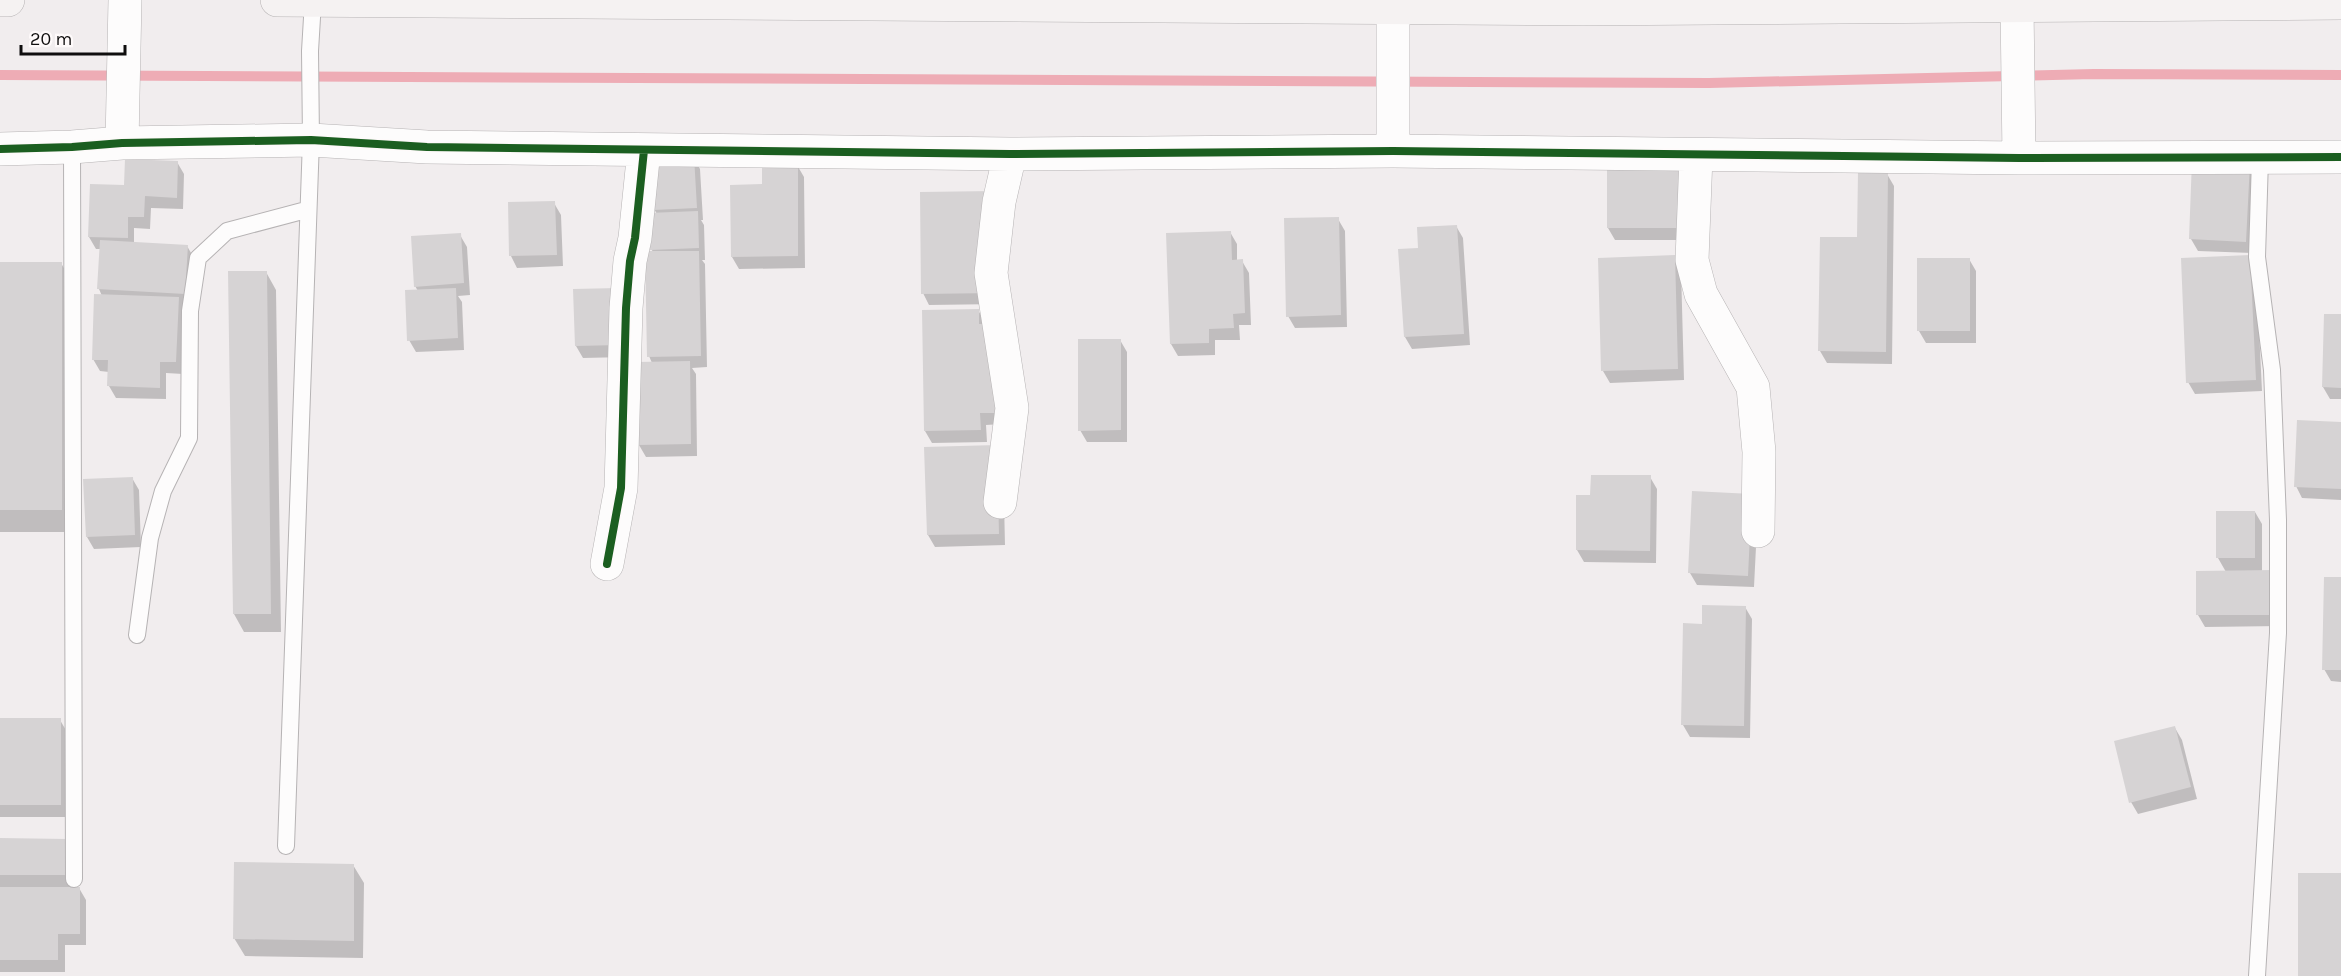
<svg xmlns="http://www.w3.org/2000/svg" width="2341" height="976" font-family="Karla,sans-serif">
<rect width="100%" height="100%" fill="#f1edee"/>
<path fill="#0003" d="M693,157l7,12 3,51h-2l3,5 1,35h-3l3,4 2,103 -15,1 4,6 1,82 -51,1 -7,-12 -1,-82h14l-3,-7 5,-103 -3,-4 6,-35 -3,-5z
M1608,160l81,80h-74l-7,-12z
M177,162l7,12 -1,35 -32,-1 -1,21 -16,-1v15l53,3 7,12 -3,47h-9l3,5 -2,64 -17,-1v26l-50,-1 -7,-12v-14l-9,-1 -7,-12 9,-63 -3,-7 2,-40h-5l-7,-12 36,-50z
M2249,164l7,12 -4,77 -54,-2 -7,-12z
M797,165l7,12 1,91 -66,1 -7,-12 32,-71z
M1887,174l7,12 -2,178 -65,-1 -7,-12 38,-112z
M993,192l8,112 -72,1 -6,-12z
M554,203l7,12 2,51 -46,2 -6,-12z
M1338,219l7,12 2,96 -52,1 -7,-12z
M1456,226l7,12 7,107 -58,4 -7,-12 15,-88z
M1230,232l7,12v17h5l7,12 2,52h-12l1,15h-25v15l-37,1 -7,-12z
M460,235l7,12 3,48 -12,1 4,6 2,48 -48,2 -7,-12 9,-49 -3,-5z
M1674,257l7,12 3,111 -74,3 -7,-12z
M1969,259l7,12v72h-50l-7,-12z
M2182,259l74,9 6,123 -67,3 -7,-12z
M0,263h61l13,23v246h-74z
M266,272l10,18 5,342h-37l-10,-18z
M574,291l52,66 -43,1 -7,-12z
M978,310l7,12 17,102 -16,1 1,17 -55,1 -7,-12z
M2341,316v83h-11l-7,-12z
M1120,340l7,12v90h-40l-7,-12z
M2341,424v76l-39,-2 -6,-12z
M1003,458l2,87 -70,2 -7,-12z
M1650,477l7,12 -1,74 -72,-1 -7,-12 15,-53z
M132,478l7,12 2,57 -47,2 -7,-12z
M1758,507l-4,80 -57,-2 -7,-12z
M2255,512l7,12v47l19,55 -76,1 -7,-12 -1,-43h29l-8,-14z
M2341,579v103l-10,-1 -7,-12z
M1745,607l7,12 -2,119 -60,-1 -7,-12 20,-99z
M0,720h60l7,12v85h-67z
M2175,728l7,12 15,59 -59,15 -7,-12z
M0,839l73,13v36h6l7,12v45h-21v27h-65z
M353,865l11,18 -1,75 -118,-2 -11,-18z"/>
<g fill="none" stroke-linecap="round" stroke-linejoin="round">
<path stroke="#eeacb5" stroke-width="10" d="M0,75l1709,8 385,-9 247,1"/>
</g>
<path fill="#d6d3d4" d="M694,156l3,52 -44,2 -2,-52z
M125,159l53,2 -1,37 -32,-2 -1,21h-16v21l-40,-1 2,-53 34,1z
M1607,159h76v69h-76z
M2192,160l58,3 -4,79 -57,-3z
M762,163h36v93l-67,1 -1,-72 32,-1z
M1858,172h30l-2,180 -68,-1 2,-114h37z
M994,191l1,102 -74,1 -1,-102z
M555,201l2,54 -48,1 -1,-54z
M698,211l1,37 -49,2 -2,-37z
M1339,217l2,98 -55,2 -2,-99z
M1457,225l7,109 -60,3 -6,-88 20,-1 -1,-21z
M1231,231l1,29 11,-1 2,54 -12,1 1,14 -25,1v14l-39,1 -4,-111z
M461,233l3,50 -50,4 -3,-51z
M100,240l88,5 -3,49 -88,-5z
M645,251h54l2,105 -54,1z
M1675,255l3,114 -77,2 -3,-113z
M2250,255l6,125 -70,3 -5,-125z
M1917,258h53v73h-53z
M0,262h62v248h-62z
M228,271h39l4,343h-38z
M456,288l2,50 -51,3 -2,-51z
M618,288l2,57 -45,1 -2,-57z
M94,294l85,3 -3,65h-16v26l-53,-2 1,-26h-16z
M979,309v15h15l2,89h-16l1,17 -57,1 -2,-121z
M2324,314h17v74l-19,-1z
M1078,339h43v91l-43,1z
M690,361l1,83 -53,1 -1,-83z
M2297,420l44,2v67l-47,-2z
M997,445l2,89 -72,1 -3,-88z
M1591,475h60l-1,76 -74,-1v-55h14z
M133,477l2,58 -49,2 -3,-58z
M1692,491l60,3 -4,82 -60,-3z
M2216,511h39v47h-39z
M2274,570l1,45h-79v-44z
M2324,577h17v93h-19z
M1702,605l44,1 -2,120 -63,-1 2,-102 19,1z
M0,718h61v87h-61z
M2175,726l16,61 -62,16 -15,-62z
M0,838l67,1v36h-67z
M234,862l120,2v77l-121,-2z
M2298,873h43v103h-43z
M0,887h80v47h-22v26h-58z"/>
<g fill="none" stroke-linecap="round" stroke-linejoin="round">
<defs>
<path id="service" d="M72,147l2,732
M137,635l13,-97 13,-47 26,-53 1,-127 8,-53 29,-27 79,-21
M286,846l25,-706 -1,-89 3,-50
M2257,976l21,-343v-113l-6,-150 -15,-113 3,-98"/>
<path id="minor" d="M2017,5l2,153
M122,143l3,-143
M0,149l72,-2 50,-4 189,-3 116,7 583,7 383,-3 626,7 322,-1
M1393,151v-143
M1696,156l-4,104 9,34 52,93 6,65 -1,79
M1000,502l12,-94 -21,-135 8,-71 11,-48
M607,564l14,-76 5,-180 4,-47 5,-23 9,-88"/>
<path id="secondary" d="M0,0h8
M277,0l1306,9 758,-6"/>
</defs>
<use href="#service" stroke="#b6b3b4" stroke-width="18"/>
<use href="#minor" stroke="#b6b3b4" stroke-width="34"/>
<use href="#secondary" stroke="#b6b3b4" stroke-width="34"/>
<use href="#service" stroke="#fdfcfc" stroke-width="16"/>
<use href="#minor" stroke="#fdfcfc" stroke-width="33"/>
<use href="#secondary" stroke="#f5f2f2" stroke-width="33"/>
<defs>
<path id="cycleway" d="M0,149l72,-2 50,-4 189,-3 116,7 583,7 383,-3 626,7 322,-1
M607,564l14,-76 5,-180 4,-47 5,-23 9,-88"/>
</defs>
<use href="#cycleway" stroke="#fefafa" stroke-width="11"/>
<use href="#cycleway" stroke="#1b5e20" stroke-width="8"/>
</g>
<path d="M21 45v9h104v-9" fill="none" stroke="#0f0e0e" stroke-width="3"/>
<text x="30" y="45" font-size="18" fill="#0f0e0e" stroke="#fefafa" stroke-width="4.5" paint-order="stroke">20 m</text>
</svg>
